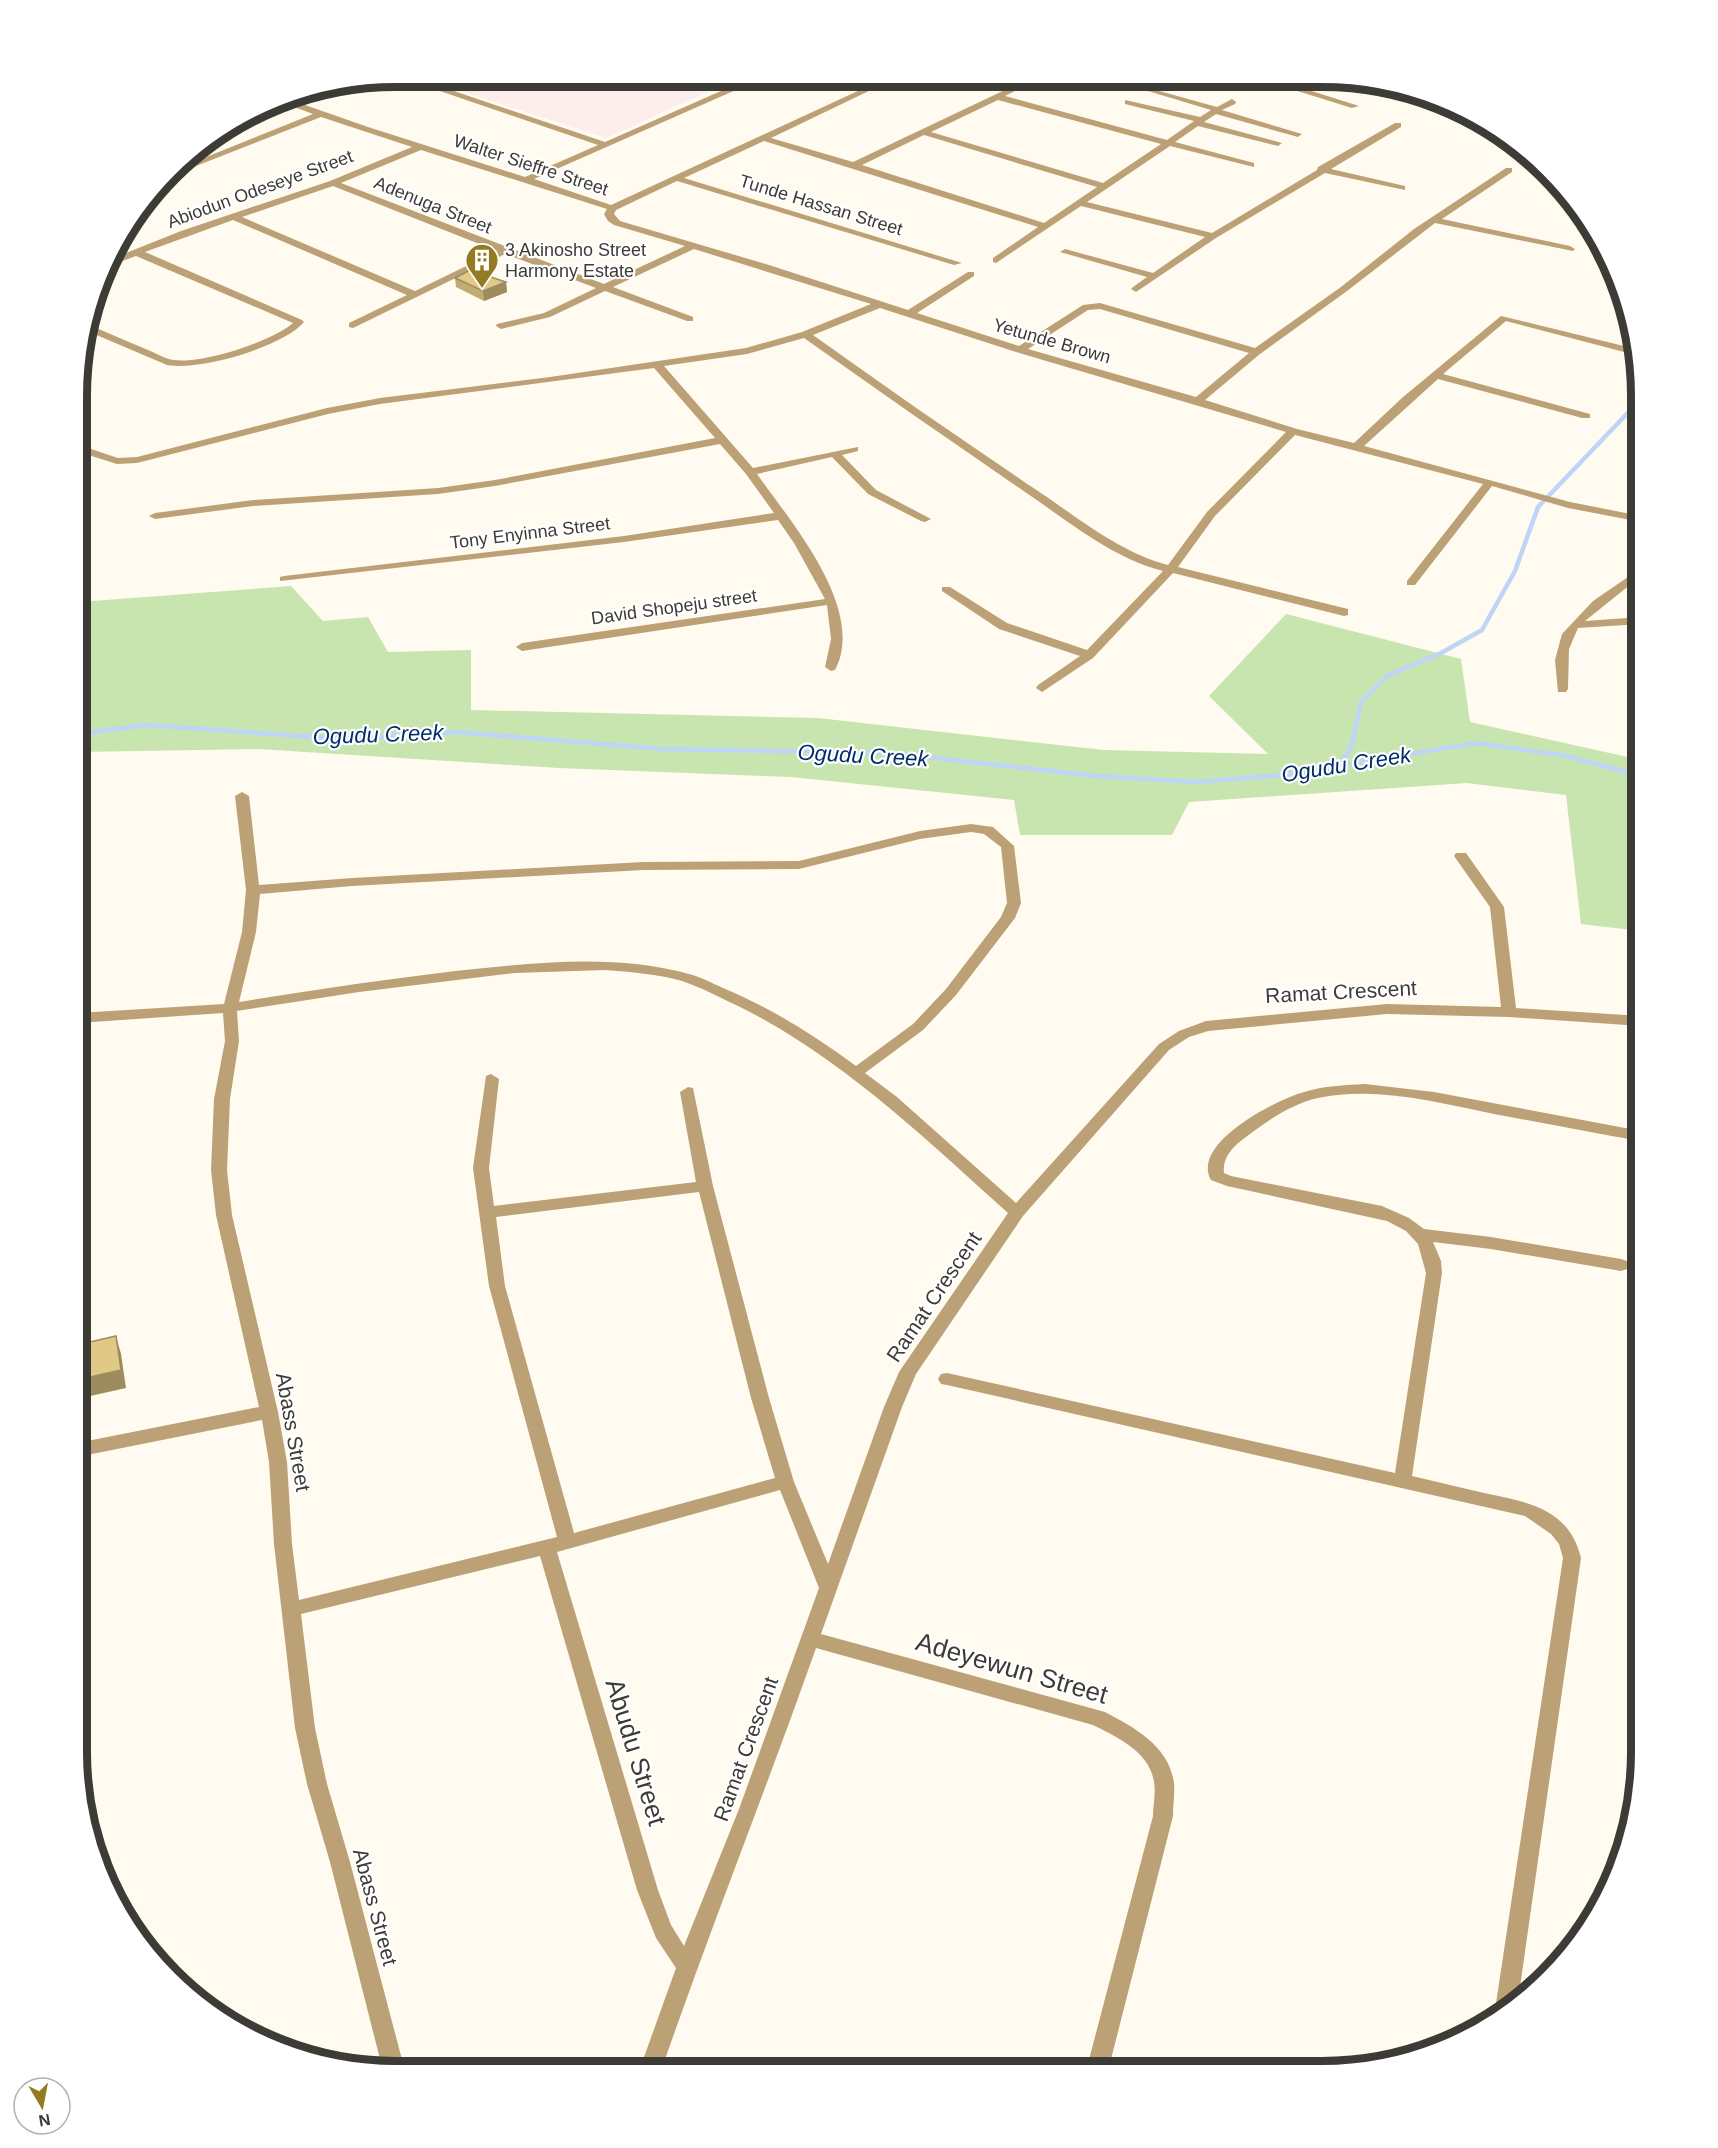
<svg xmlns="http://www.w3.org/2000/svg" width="1718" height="2148" font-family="Helvetica,sans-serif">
<rect width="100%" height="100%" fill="#fffbf0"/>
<path fill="#fdeded" d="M478,77h200l39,11 -111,50 -157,-51z"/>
<path fill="#c8e4af" d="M291,586l32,35 45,-4 20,35 83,-2v60l347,8 286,32 164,4 -59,-58 77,-82 175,45 9,63 171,38v171l-60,-7 -15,-129 -99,-12 -278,19 -17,33h-152l-6,-35 -223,-23 -232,-9 -301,-19 -180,3 1,-150z"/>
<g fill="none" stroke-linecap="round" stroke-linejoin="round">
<path stroke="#bed5f7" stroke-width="4" d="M1481,120l73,58"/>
<path stroke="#bed5f7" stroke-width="4.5" d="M79,734l67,-9 198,14 112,-7 208,17 225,4 207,23 100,6 84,-7 197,-32 90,13 74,20
M1341,764l11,-19 9,-43 26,-26 54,-23 41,-23 33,-59 23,-64 103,-108"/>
<path fill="#bda176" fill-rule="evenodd" d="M399,77c14,-1 24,8 37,8 12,1 25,-8 38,-8l-29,11 160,54 125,-55 -30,-10h14l24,7 15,-6h10l-229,101 77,26 275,-127h10l-125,60 82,24 177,-84h11l-36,18 162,44 27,-19 -69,-17v-4l75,17 11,-7 -63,-19 4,-2 65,18 15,-8 4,3 -1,2 -13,6 80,24 -4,3 -82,-23 -12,8 78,21 -4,3 -80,-20 -23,16 79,21v4l-84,-21 -83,56 125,31 105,-63 1,-3 77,-44h6v4l-70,42 74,17v4l-80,-17 -109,65 -80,54 -5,-3 2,-2 14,-10 -87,-25 5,-3 88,24 52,-36 -124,-31 -85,57 -3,-1v-4l45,-31 -274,-86 -80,37 278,85 -8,2 -277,-84 -61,29 -2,4 6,7 149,44 139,45 60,-38h6v4l-57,37 102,33 64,-41 17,-2 155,45 86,-61 73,-58 92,-61h6v4l-70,47 128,27 5,3 -2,2 -138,-28 -88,68 -87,63 -55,46 92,29 57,14 49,-46 98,-81 127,31v4l-4,1 -118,-31 -63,53 147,40v4h-8l-144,-39 -74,67 206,56 71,14v6l-73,-14 -76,-22 -77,99h-8v-4l76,-97 -188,-49 -80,81 -37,51 170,42v6l-4,1 -171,-43 -80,85 -51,34 -6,-4 2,-3 42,-29 -81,-27 -57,-38v-4h8l57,36 80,27 76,-79c-51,-13 -95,-50 -138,-79 -74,-51 -148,-102 -221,-154l-57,16 -83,12 89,102 105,-21v4l-16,4 34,35 55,29 -6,3 -4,-1 -53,-27 -36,-37 -75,17c33,47 110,135 78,196l-4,1 -6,-4 6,-28 -4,-34 -305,46 -6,-4 6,-4 303,-44 -31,-56 -16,-23 -154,22 -344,39v-4l4,-1 340,-40 150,-23 -28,-39 -26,-30 -225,42 -57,8 -185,12 -98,13 -6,-3 6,-3 98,-13 185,-12 57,-8 220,-42 -61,-70 -274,36 -52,10 -191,49 -20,1 -38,-12v-7l39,13 19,-1 190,-49 53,-10 170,-21 196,-29 56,-16 69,-28 -177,-55 -81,38 80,30v4h-6l-82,-30 -55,26 -49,12 -5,-3 1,-2 47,-11 52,-25 -91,-34 -152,74 -4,-1v-4l58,-28 -174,-75 -88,32 157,68 2,2c-21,25 -105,49 -137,43l-80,-34 2,-6 3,1c18,8 37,16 56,24 8,3 17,9 26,10 28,4 97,-18 119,-37l-157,-67 -27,10 2,-7 70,-28 149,-50 82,-34 -91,-30 -153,60 6,-7 139,-56 -32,-12 4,-4 83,29 157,50 73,-32zM998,100l163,44 -58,39 -172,-51zM924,135l173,52 -53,36 -182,-58zM421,150l186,59 -3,5 4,7 6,4 71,21 -81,38 -263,-101zM333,186l164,65 -82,40 -173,-74zM880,308l136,44 270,80 -79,80 -39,53c-47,-12 -90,-47 -130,-74 -76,-51 -151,-103 -225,-156zM1100,309l149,44 -53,44 -168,-48 60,-39z
M1259,79c12,0 22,6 34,6 8,0 18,-6 28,-6l-19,9 57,18 -7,2z
M1641,568v8l-56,45 56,-4v7l-63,4 -9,21 -1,40 -2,3h-8l-3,-32 7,-26 31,-33z
M242,792l7,4 10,89 93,-7 291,-16 156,-1 121,-30 51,-7 22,3 21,19 7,57 -6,15 -59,77 -33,35 -58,43 32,24 119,106 143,-159 20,-13 27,-10 181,-17 114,3 -11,-100 -36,-51 2,-3h10l38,54 12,101 125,8v10l-132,-9 -122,-3 -179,17 -19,6 -20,13 -146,166 -107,158 -14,33 -81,227 284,78c30,16 64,34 69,71 1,11 -1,22 -1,33l-65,255h-22l67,-255c0,-11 3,-23 1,-34 -4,-30 -37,-45 -61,-57l-277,-77c-50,142 -106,281 -155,423h-22l37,-103 -20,-30 -19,-48 -97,-334 -239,58 14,114 12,56 23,78 55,209h-22l-53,-209 -23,-78 -12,-56 -21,-184 -5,-82 -7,-42 -185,37v-14l182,-36 -43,-192 -5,-45 3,-71 11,-58 -2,-28 -145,10v-10l146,-9 18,-72 4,-42 -11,-94zM971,832l13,2 17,13 6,56 -6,14 -55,72 -33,35 -57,42c-42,-31 -85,-58 -133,-78 -11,-5 -22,-11 -34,-14 -75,-21 -157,-11 -234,-3 -73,9 -144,19 -216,31l17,-70 4,-38 92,-8 291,-16 156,-1 121,-30zM605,970c26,2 52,4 77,11 18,6 37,16 54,24 104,51 187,132 272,208l-109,159 -15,35 -56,157 -34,-82 -25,-84 -56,-212 -20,-98 -5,-1 -8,5 16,90 -202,24 -5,-38 10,-89 -8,-5 -5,2 -13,92 16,118 68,251 -258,63 -7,-56 -5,-82 -9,-50 -46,-197 -5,-45 3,-71 9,-58 -2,-30 122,-19 156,-19zM699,1192l52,206 24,80 -201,55 -69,-247 -9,-69zM780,1490l39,98 -80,221 -55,137 -13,-21 -13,-35 -101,-338z
M1365,1084l69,8 207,39v10c-49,-8 -98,-18 -147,-27 -58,-12 -118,-28 -176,-16 -23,5 -45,19 -64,33 -15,11 -32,22 -30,42l7,3 151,30 27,12 15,11 67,8 130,22 6,2 2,4 -2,4 -6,2 -130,-22 -58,-7 8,19 1,12 -30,203c24,6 48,11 72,17 43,9 85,15 97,65l-63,443 -20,15 -3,-6 68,-452 -4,-14 -8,-10 -26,-18 -578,-131 -6,-1 -3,-5 3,-5 6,-1 448,100 31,-200 -8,-29 -12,-13 -19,-10 -160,-35 -16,-6c-21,-37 67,-81 93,-88 20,-6 40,-7 61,-8z"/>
</g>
<path fill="#c1ac73" d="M455,278l51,4 1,10 -23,9 -28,-14z"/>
<path fill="#9d8c5e" d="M506,282l1,10 -23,9 -1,-10z
M116,1336l5,18 5,34 -49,11v-19z"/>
<path fill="#e0c886" stroke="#9d8c5e" stroke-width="1.5" d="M470,270l36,12 -23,9 -28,-13z
M116,1336l5,34 -44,10v-35z"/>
<defs>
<symbol id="building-pin" viewBox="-11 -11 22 30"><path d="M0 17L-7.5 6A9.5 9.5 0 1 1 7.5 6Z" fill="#947a21" stroke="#fff"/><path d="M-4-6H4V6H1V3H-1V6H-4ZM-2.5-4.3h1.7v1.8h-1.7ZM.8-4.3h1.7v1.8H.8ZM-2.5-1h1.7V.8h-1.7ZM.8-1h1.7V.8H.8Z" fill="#fff"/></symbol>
</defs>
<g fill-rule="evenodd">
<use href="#building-pin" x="463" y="241" width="38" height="52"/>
</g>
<g text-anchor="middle" stroke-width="4.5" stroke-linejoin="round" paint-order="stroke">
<g font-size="18" fill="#3d3b36" stroke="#fff">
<text transform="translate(531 165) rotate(18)" y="6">Walter Sieffre Street</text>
<text transform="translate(260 189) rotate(-20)" y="6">Abiodun Odeseye Street</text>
<text transform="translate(433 205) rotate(22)" y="6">Adenuga Street</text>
<text transform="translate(821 205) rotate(17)" y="6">Tunde Hassan Street</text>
<text transform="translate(1052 341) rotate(16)" y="6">Yetunde Brown</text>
<text transform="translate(530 533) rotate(-7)" y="6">Tony Enyinna Street</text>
<text transform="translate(674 607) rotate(-8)" y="6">David Shopeju street</text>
</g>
<g font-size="18" fill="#3d3b36" stroke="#fff" text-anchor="start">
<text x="505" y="256">3 Akinosho Street<tspan x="505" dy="21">Harmony Estate</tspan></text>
</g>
<g font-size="21" fill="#3d3b36" stroke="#fff">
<text transform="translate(1341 992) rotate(-3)" y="7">Ramat Crescent</text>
<text transform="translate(934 1297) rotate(-56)" y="7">Ramat Crescent</text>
<text transform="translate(293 1432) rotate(80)" y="7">Abass Street</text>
<text transform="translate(746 1749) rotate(-70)" y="7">Ramat Crescent</text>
<text transform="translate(375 1907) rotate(75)" y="7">Abass Street</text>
</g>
<g font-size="22" font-style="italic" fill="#002c6b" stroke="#fff">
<text transform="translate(378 734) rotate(-2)" y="8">Ogudu Creek</text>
<text transform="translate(863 755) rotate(3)" y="8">Ogudu Creek</text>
<text transform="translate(1346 764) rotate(-9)" y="8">Ogudu Creek</text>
</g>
<g font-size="26" fill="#3d3b36" stroke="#fff">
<text transform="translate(1012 1668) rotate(16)" y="9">Adeyewun Street</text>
<text transform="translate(636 1752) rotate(73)" y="9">Abudu Street</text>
</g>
</g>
<path d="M0 0H1718V2148H0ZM396 87H1322A309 309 0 0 1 1631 396V1752A309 309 0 0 1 1322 2061H396A309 309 0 0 1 87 1752V396A309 309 0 0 1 396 87Z" fill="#fff" fill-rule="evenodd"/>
<path fill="none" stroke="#3d3b36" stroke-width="8" d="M396 87H1322A309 309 0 0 1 1631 396V1752A309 309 0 0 1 1322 2061H396A309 309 0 0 1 87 1752V396A309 309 0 0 1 396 87Z"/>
<g transform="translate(42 2106) rotate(170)"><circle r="28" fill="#ffffff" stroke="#b1b1af" stroke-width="1.5"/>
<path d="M0-4.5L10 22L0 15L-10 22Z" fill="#947a21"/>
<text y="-9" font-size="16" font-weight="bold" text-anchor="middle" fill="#3d3b36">N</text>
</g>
</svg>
